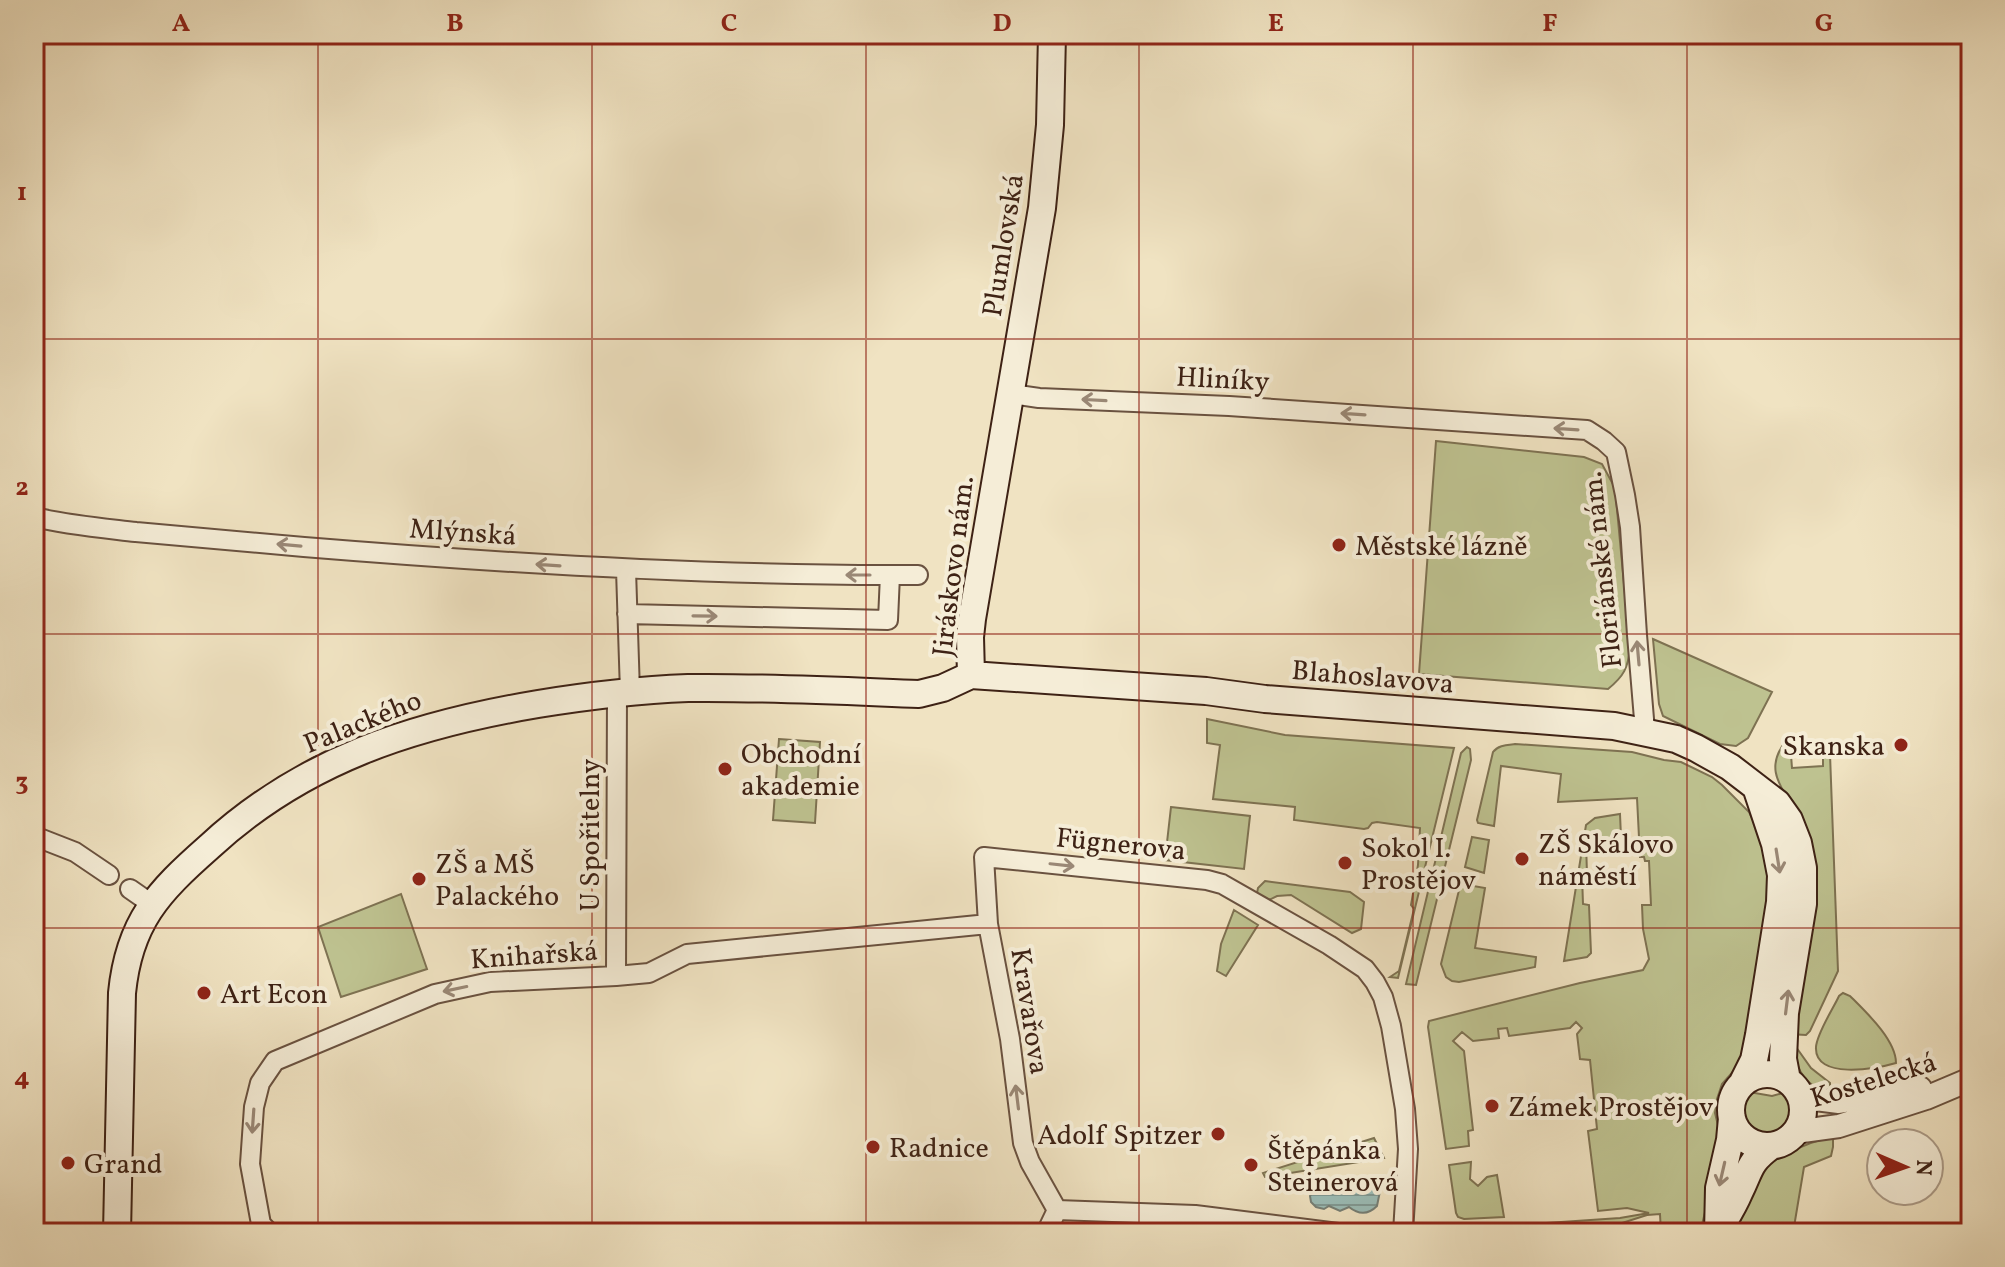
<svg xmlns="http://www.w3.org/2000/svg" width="2005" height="1267" font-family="Vollkorn,serif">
<defs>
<pattern id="water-rules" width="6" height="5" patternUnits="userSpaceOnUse" patternTransform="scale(2)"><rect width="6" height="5" fill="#9bbdb7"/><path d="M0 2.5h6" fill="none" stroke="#809994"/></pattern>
</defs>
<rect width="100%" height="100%" fill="#f0e3c2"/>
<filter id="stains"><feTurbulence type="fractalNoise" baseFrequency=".0025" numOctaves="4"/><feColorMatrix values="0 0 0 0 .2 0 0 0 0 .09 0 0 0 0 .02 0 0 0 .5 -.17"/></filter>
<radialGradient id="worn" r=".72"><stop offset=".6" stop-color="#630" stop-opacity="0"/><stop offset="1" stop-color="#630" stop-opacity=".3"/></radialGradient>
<path fill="#bec290" stroke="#7e7252" stroke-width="2" d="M1436,441l148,16 18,7 13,24 15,160c-2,20 -6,28 -22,41l-189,-15z
M1653,639l119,53 -24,46 -12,8 -16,-2 -57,-28 -4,-12z
M1207,719l78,16 169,13 -56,230 -8,-1 9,-6 15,-62 -3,-4 7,-40 2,-37 -43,-6 -5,1 -4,5 -4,1 -70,-9 1,-13 -82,-8 7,-54 -13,-2z
M779,739l41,3 -5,81 -42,-3z
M1786,741l4,1 2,26 31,-2v-12h7l8,217 -28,60 -4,4 -17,-1 4,-226c-14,-24 -28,-41 -7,-67z
M1515,744l117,8 32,8 17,2 31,15 10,8 27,27 15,31 7,30 -25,184 -24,27 -5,15 -2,14 7,29 -22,91h-39l-1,-19 -13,1 -28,9 -71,9h-104l13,-4 163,-11 29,-5 -22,-5 -29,3 -10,-80 9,-2 -7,-69 -10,-1 -3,-25 5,-6 -6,-6 -6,6 -61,8 -2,-8 -9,1 1,9 -26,3 -11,-9 -9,9 11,10 9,79 -5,1 1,15 -23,3 -18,-122 1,-6 151,-38 63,-13 6,-11 -6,-30 -1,-24h9l-2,-44h-4l-1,-4h-4l-3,-59 -79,4 3,-28 -60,-8 -7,60 -16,-3 -1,-3 16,-68c5,-7 15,-7 22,-8z
M1467,747l3,2 1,11 -55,225 -10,-1 55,-231z
M1171,807l79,9 -6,53 -79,-9z
M1620,814l1,23 -35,5 1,32 -5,1 1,29 6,1 2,48 -4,4 -23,4 22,-136 9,-7z
M1472,837l17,3 -5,33 -19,-6z
M1265,881l85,11 14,10 -3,27 -9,4 -61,-38 -14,1 -8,4 -12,-7 1,-5z
M1462,884l23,4 -10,60 61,9 -1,10 -76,15 -7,-1 -6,-4 -5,-13 19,-78z
M401,894l26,75 -86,28 -23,-70z
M1234,910l24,15 -32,51 -9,-5 4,-27z
M1843,993l7,3c16,16 46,44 46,67 -20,6 -82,17 -80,-16 1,-14 17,-38 23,-51z
M1796,1047l15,21 19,15v11c-21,-7 -37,-23 -34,-47z
M1749,1092l23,4 11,-3c6,7 9,14 6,23 -10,36 -67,12 -40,-24z
M1833,1137v10l-2,9 -27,11 -11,66h-55c3,-13 6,-39 12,-50 12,-21 59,-42 83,-46z
M1374,1138l10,20 -119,19 -2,-4z
M1471,1162l-1,17 8,7 9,-9 10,-2 7,42 -40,2 -6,-2 -2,-4 -7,-48z"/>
<path fill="url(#water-rules)" stroke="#767f76" stroke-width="2" d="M1362,1179l10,3 8,9 -3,15c-9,9 -18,9 -28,1l-9,4 -11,-5 -5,3 -8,-2 -5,-5 -1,-6 5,-8 7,-2 7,2 10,-5 9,3 5,-4z"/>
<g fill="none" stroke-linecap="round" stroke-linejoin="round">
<defs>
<path id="minor" d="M1011,394l28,4 190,8 358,24 17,11 12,11 9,43 5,32 7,108 8,96
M34,517c33,8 68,11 102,15 56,5 112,10 168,15 195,16 390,28 586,28l-2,45 -261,-6
M626,570l4,122
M890,575h28
M34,836l41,16 34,23
M130,889l23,16
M616,976l1,-283
M1057,1210l-27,-48 -7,-19 -13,-104 -22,-115 -4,-67 223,23 15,4 107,61 36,24 10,13 8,15 8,29 14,83 3,40 -5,84
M1057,1210l138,5 143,18
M270,1233l-9,-9 -11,-60 4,-57 6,-24 15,-22 160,-67 55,-12 126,-6 33,-3 38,-19 301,-30
M1046,1233l11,-23"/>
<path id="tertiary" d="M1800,1097l39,5 81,-14
M1795,1132l44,-6 87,-28 45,-19"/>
<path id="secondary" d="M971,675l-1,-38 2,-18 70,-411 8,-83 2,-91
M1731 1110a36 36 0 1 1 72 0a36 36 0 1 1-72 0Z
M1743,1082l11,-22 5,-25 21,-133 1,-27 -6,-31 -18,-54
M1720,1228c7,-12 14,-23 19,-35 12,-24 9,-30 32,-47
M117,1233l5,-240c7,-71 36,-101 87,-146 94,-87 204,-122 329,-143 49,-8 100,-14 150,-16 77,-1 154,3 231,6l24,-6 28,-13 235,16 59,8 349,27 62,13 20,9 34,19 47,36 12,17 9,23 5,25v36l-18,109 -2,46 4,21
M1718,1233l1,-45 11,-48 2,-22"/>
</defs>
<use href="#minor" stroke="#6a5240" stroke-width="22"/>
<use href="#tertiary" stroke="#6a5240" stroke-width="26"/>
<use href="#secondary" stroke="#3e2215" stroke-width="30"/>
<use href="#minor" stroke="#f5edd7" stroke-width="18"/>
<use href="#tertiary" stroke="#f5edd7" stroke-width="22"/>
<use href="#secondary" stroke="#f5edd7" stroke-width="26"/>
</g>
<defs><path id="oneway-shaft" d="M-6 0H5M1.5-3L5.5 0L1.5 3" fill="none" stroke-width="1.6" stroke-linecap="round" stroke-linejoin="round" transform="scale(2)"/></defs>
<g stroke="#9a8876">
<use href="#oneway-shaft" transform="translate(1094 400) rotate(-177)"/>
<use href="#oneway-shaft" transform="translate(1353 414) rotate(-176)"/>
<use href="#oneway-shaft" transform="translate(1566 429) rotate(-176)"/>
<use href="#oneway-shaft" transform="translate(289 545) rotate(-175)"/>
<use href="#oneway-shaft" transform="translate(548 565) rotate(-176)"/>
<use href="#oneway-shaft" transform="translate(858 575) rotate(180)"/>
<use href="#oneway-shaft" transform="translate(705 616) rotate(1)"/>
<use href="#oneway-shaft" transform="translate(1638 653) rotate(-95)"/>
<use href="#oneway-shaft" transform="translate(1778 861) rotate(81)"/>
<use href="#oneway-shaft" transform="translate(1062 865) rotate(6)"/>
<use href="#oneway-shaft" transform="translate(455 989) rotate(168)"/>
<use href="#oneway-shaft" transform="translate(1787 1002) rotate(-83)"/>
<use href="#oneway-shaft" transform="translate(1017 1097) rotate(-97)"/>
<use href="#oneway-shaft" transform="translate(253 1121) rotate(94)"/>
<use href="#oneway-shaft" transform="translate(1722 1174) rotate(103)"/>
</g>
<path fill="none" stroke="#8f2418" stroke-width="2" stroke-opacity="0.55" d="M318,34v1199M592,34v1199M866,34v1199M1139,34v1199M1413,34v1199M1687,34v1199M34,339h1937M34,634h1937M34,928h1937"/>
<g fill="#8f2418" stroke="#f5edd7" stroke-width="3">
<circle cx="1339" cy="545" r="8"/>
<circle cx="1901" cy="745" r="8"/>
<circle cx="725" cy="769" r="8"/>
<circle cx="1522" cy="859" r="8"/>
<circle cx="1345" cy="863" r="8"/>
<circle cx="419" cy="879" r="8"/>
<circle cx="204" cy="993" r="8"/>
<circle cx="1492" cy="1106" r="8"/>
<circle cx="1218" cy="1134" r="8"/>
<circle cx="873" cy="1147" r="8"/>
<circle cx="68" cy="1163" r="8"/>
<circle cx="1251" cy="1165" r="8"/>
</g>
<g text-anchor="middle" stroke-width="8" stroke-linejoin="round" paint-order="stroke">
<g font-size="28" fill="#3e2215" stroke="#f5edd7">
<text transform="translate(1002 245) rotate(-81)" y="10">Plumlovská</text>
<text transform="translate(1223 378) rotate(3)" y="10">Hliníky</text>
<text transform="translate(463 531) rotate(4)" y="10">Mlýnská</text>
<text transform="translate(952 566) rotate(-83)" y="10">Jiráskovo nám.</text>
<text transform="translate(1601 570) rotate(-96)" y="10">Floriánské nám.</text>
<text transform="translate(1373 676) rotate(5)" y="10">Blahoslavova</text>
<text transform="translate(362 721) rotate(-22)" y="10">Palackého</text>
<text transform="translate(589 835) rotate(-90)" y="10">U Spořitelny</text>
<text transform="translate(1121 843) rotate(6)" y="10">Fügnerova</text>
<text transform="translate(534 954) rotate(-4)" y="10">Knihařská</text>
<text transform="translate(1031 1011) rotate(81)" y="10">Kravařova</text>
<text transform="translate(1873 1079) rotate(-17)" y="10">Kostelecká</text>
</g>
<g font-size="28" fill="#3e2215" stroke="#f5edd7" text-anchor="start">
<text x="1355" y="555">Městské lázně</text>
<text x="1885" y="755" text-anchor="end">Skanska</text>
<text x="741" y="763">Obchodní<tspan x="741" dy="32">akademie</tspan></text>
<text x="1538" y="853">ZŠ Skálovo<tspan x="1538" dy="32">náměstí</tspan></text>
<text x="1361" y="857">Sokol I.<tspan x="1361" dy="32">Prostějov</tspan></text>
<text x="435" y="873">ZŠ a MŠ<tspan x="435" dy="32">Palackého</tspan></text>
<text x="220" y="1003">Art Econ</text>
<text x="1508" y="1116">Zámek Prostějov</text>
<text x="1202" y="1144" text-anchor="end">Adolf Spitzer</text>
<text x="889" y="1157">Radnice</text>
<text x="1267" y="1159">Štěpánka<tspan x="1267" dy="32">Steinerová</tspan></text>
<text x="84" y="1173">Grand</text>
</g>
</g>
<rect width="2005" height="1267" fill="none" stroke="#f0e3c2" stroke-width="88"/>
<g transform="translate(1905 1167) rotate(92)"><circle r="38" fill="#f5edd7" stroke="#ac9c89" stroke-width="2"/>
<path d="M0-6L14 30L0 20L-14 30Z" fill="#8f2418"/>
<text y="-12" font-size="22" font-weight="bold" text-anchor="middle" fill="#3e2215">N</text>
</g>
<rect x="44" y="44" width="1917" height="1179" fill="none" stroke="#8f2418" stroke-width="3"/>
<g font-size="26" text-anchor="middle" font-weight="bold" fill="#8f2418">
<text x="181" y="31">A</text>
<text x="455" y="31">B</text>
<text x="729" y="31">C</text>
<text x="1002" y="31">D</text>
<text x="1276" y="31">E</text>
<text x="1550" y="31">F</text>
<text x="1824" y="31">G</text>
<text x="22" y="200">1</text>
<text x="22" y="495">2</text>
<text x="22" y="790">3</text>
<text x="22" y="1085">4</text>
</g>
<rect width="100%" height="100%" filter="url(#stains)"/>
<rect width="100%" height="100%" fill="url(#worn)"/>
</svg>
